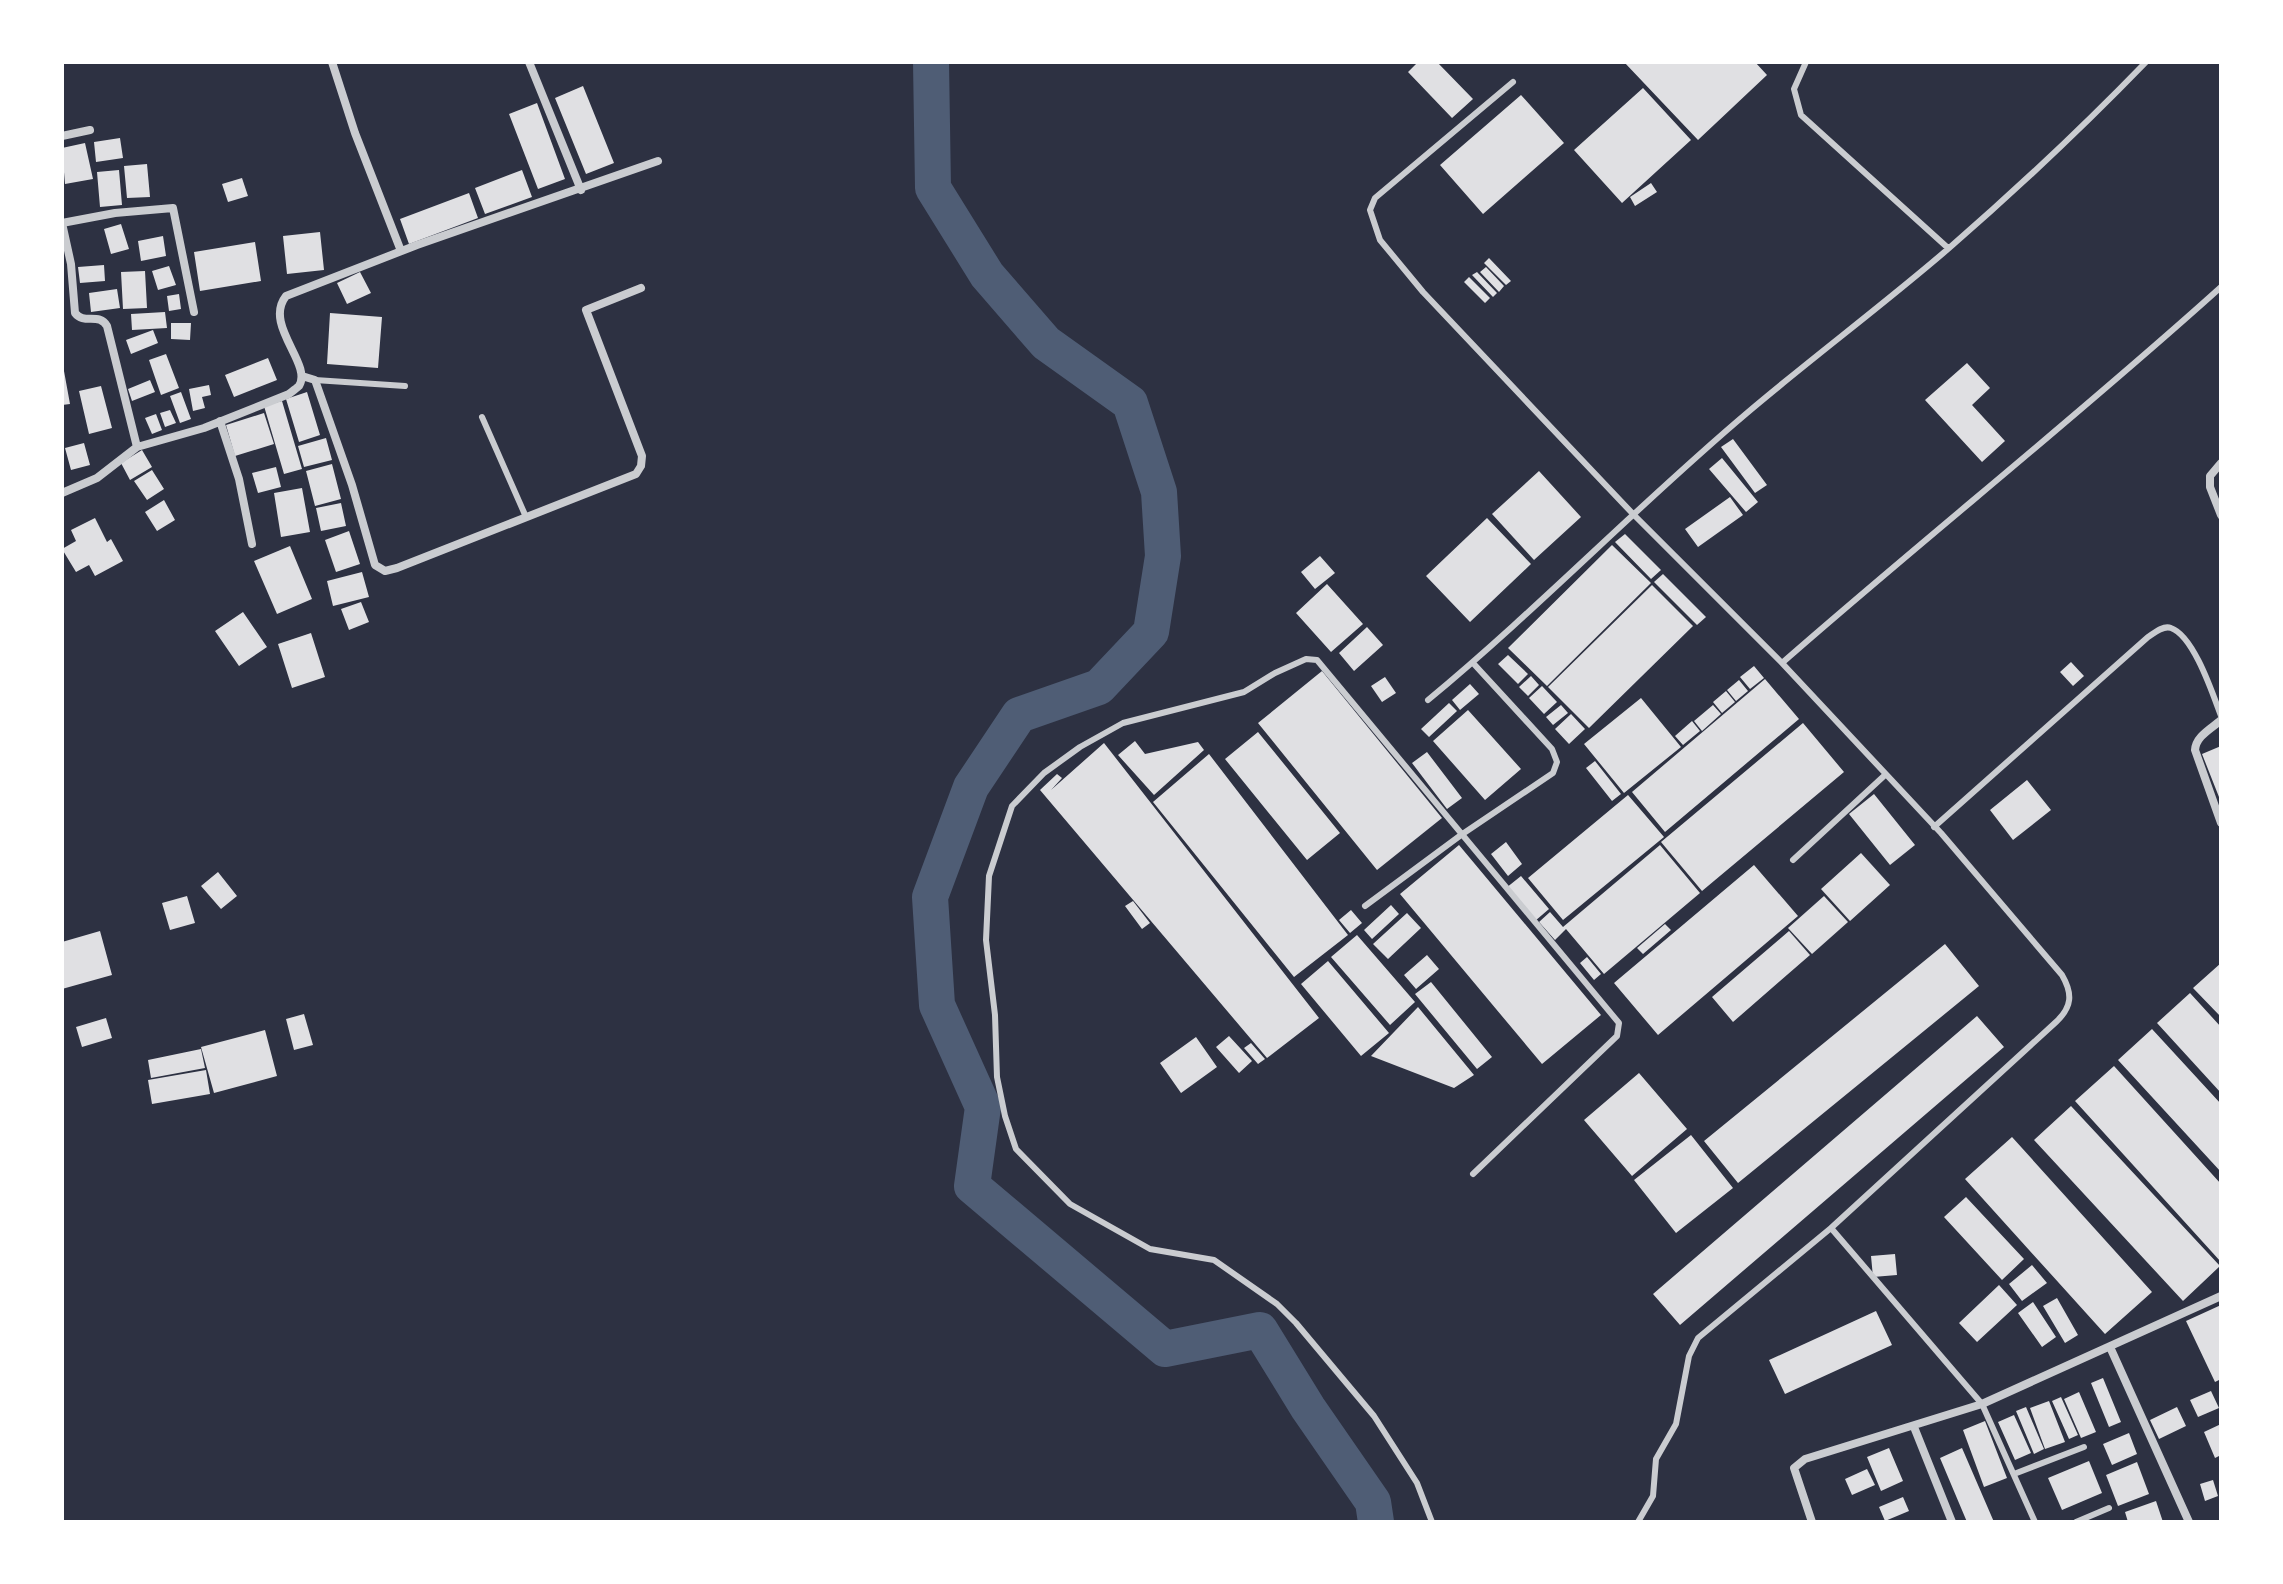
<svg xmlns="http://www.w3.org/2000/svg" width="2283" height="1584" font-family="'Nunito Sans',sans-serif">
<rect width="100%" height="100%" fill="#2d3142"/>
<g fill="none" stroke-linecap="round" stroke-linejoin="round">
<path stroke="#4f5d75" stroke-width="36" d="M931,62l2,126 54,87 59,68 84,60 29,89 4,64 -12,76 -52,55 -80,28 -48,72 -41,110 7,108 46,102 -11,79 193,163 95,-19 48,78 65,94 3,20"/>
</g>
<path fill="#e0e0e3" d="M1418,62h19l36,37 -21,19 -44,-46z
M1624,62h131l12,13 -69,65z
M583,86l31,77 -28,11 -31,-76z
M1643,88l48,52 -69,63 -48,-53z
M1521,95l43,48 -81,71 -43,-49z
M537,103l28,76 -27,10 -29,-75z
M120,138l3,20 -27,4 -2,-20z
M85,143l8,36 -28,5 -3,-36z
M147,164l3,33 -23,1 -3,-32z
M119,170l3,35 -22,2 -3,-35z
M522,170l10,27 -47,17 -10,-26z
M242,178l6,18 -20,6 -6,-18z
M1651,183l6,9 -22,14 -5,-9z
M469,193l9,25 -69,26 -9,-25z
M121,224l8,25 -18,5 -7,-25z
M320,232l4,38 -37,4 -4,-38z
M163,236l3,20 -25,5 -3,-20z
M255,242l6,39 -61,10 -6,-39z
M1489,258l22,23 -5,4 -22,-22z
M104,265l1,16 -25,2 -2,-16z
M169,266l7,19 -18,5 -6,-19z
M1486,267l18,19 -5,6 -19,-20z
M145,271l2,37 -24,1 -2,-37z
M360,272l11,21 -24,11 -10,-21z
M1477,272l20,21 -4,4 -21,-22z
M1469,277l21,21 -5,5 -21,-21z
M117,289l3,19 -29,4 -2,-19z
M179,294l2,15 -12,2 -2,-15z
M165,312l2,16 -35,2 -1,-16z
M330,313l52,4 -4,51 -51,-4z
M171,323h20l-1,17 -19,-1z
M153,330l5,13 -27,11 -5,-14z
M166,354l13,34 -18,7 -12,-35z
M268,358l9,22 -43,17 -9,-22z
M62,360l8,44 -8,1z
M1967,363l23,25 -18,17 33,36 -23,21 -57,-62z
M150,380l5,12 -23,9 -4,-12z
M209,385l2,10 -9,2 3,11 -12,3 -4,-22z
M101,386l11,42 -23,6 -10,-43z
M181,392l10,27 -11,4 -10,-27z
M307,392l13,43 -21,7 -13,-43z
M282,401l20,68 -18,5 -20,-68z
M170,410l6,13 -11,4 -5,-14z
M264,413l10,31 -39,12 -9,-31z
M156,414l6,16 -10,4 -7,-16z
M326,438l6,22 -28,7 -6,-21z
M1733,439l34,46 -12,8 -34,-46z
M84,443l6,22 -19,5 -6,-22z
M142,450l10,17 -22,13 -9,-17z
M1722,458l36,44 -12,10 -37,-43z
M332,464l9,35 -26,7 -9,-35z
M276,467l5,20 -23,6 -6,-20z
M152,470l12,19 -17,11 -13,-19z
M1539,471l42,46 -47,43 -42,-46z
M302,488l8,44 -29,5 -7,-44z
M1730,497l13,18 -45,32 -13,-18z
M164,500l11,20 -18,11 -12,-19z
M341,503l5,23 -25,5 -5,-23z
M95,518l12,24 4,-3 12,22 -28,15 -6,-11 -13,7 -14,-23 14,-8 -5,-11z
M1487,518l44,46 -61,58 -44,-46z
M349,531l11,33 -24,8 -11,-32z
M1625,534l36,36 -10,9 -36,-37z
M1612,545l39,38 -104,103 -39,-38z
M290,546l22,53 -35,15 -23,-53z
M1320,556l15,17 -20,16 -14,-17z
M362,572l7,25 -36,9 -6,-25z
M1663,574l43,43 -9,8 -43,-43z
M1327,584l36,40 -32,28 -35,-39z
M1652,585l41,41 -104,102 -41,-41z
M361,602l8,20 -20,8 -8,-21z
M243,612l24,35 -28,19 -24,-35z
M1367,627l16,18 -29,26 -15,-18z
M311,633l14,44 -33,11 -14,-44z
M1508,655l20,19 -10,10 -20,-20z
M2071,662l13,14 -11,10 -13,-14z
M1754,666l10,12 -14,11 -10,-12z
M1322,671l120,147 -65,52 -119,-147z
M1531,676l8,9 -11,11 -9,-9z
M1385,677l11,16 -14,9 -11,-16z
M1765,679l34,40 -134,113 -33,-40z
M1739,680l9,11 -12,10 -9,-11z
M1470,684l9,10 -19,16 -8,-10z
M1542,686l15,16 -13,12 -15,-16z
M1726,691l9,11 -13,11 -9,-11z
M1641,698l40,49 -57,46 -40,-49z
M1449,703l8,8 -28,26 -8,-8z
M1561,705l7,8 -15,12 -7,-8z
M1713,705l8,9 -19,17 -8,-10z
M1468,710l53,59 -36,31 -52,-59z
M1571,714l14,15 -16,15 -14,-15z
M1692,721l8,10 -17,14 -8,-9z
M1803,723l41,49 -142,119 -41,-49z
M1258,732l82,101 -33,27 -82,-101z
M1135,741l10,13 53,-12 6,8 -50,45 -36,-40z
M1104,743l215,275 -52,40 -227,-268 17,-16 5,4 -11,12z
M2221,746v50l-2,1 -17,-43z
M1427,752l35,46 -15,11 -35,-46z
M1209,754l139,181 -54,42 -141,-175z
M1595,761l26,33 -9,7 -26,-33z
M2027,780l24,30 -38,30 -23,-30z
M1874,794l41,51 -25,20 -41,-51z
M1628,795l36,42 -101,83 -35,-42z
M1506,842l16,22 -14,12 -17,-22z
M1459,845l142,170 -59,49 -142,-170z
M1660,845l40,48 -96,81 -38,-45 -11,11 -16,-18 11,-10 13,15z
M1861,853l29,32 -40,36 -29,-32z
M1754,865l44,51 -140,119 -44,-52z
M218,872l19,24 -16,13 -20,-23z
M1521,876l28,33 -14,12 -29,-33z
M187,896l8,27 -25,7 -8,-27z
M1824,896l24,26 -36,32 -24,-26z
M1133,901l17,22 -8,6 -17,-23z
M1391,905l8,9 -27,25 -8,-9z
M1351,910l11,13 -12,10 -11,-13z
M1407,913l14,15 -33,31 -15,-15z
M1665,924l6,6 -28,24 -6,-6z
M100,931l12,44 -50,14v-47z
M1789,931l21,24 -77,67 -21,-25z
M1357,935l58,67 -25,23 -59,-68z
M1945,944l34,42 -241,197 -34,-42z
M1427,955l12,14 -23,20 -12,-14z
M1587,957l14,17 -7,6 -14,-17z
M1328,961l61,72 -28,23 -60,-72z
M2221,963v54l-28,-29z
M1431,982l61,75 -15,12 -62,-75z
M2190,993l31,34v66l-64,-70z
M1418,1007l56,68 -20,13 -83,-32z
M304,1014l9,31 -19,5 -8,-31z
M1977,1016l27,31 -324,278 -27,-31z
M106,1018l6,20 -30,9 -6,-20z
M2152,1029l69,75v68l-103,-112z
M265,1030l12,46 -63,17 -13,-46z
M1229,1036l23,25 -13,12 -23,-26z
M1196,1037l21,30 -36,26 -21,-30z
M1251,1043l14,16 -7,5 -14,-16z
M201,1049l4,19 -54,10 -3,-18z
M2114,1066l107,118v78l-146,-161z
M206,1070l4,24 -58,10 -4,-24z
M1639,1073l48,56 -55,47 -48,-56z
M2071,1106l149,160 -37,35 -149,-161z
M1691,1135l42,53 -57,45 -42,-53z
M2012,1137l140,155 -47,42 -140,-155z
M1966,1197l58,62 -22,21 -58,-63z
M1895,1254l2,21 -24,2 -2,-21z
M2032,1265l15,18 -25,18 -13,-17z
M1999,1285l18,20 -40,37 -18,-19z
M2057,1298l21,37 -13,8 -22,-37z
M2033,1302l23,35 -14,10 -24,-34z
M2221,1305v74l-6,3 -29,-61z
M1876,1311l16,34 -107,49 -16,-34z
M2103,1378l18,44 -12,5 -18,-44z
M2211,1391l8,17 -21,9 -8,-17z
M2079,1392l17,40 -15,6 -17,-39z
M2061,1397l17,38 -9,4 -17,-38z
M2049,1401l16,41 -20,7 -15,-41z
M2026,1407l18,42 -10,5 -18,-43z
M2177,1407l9,19 -27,13 -9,-19z
M2014,1415l17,38 -16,7 -17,-38z
M1985,1421l22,57 -23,9 -21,-57z
M2221,1424v31l-6,3 -11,-26z
M2129,1433l8,21 -25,11 -9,-21z
M1889,1448l14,33 -22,10 -14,-34z
M1962,1448l32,74h-27l-27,-64z
M2089,1461l13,32 -40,17 -14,-32z
M2137,1462l12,32 -31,12 -12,-31z
M1867,1469l8,16 -23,10 -7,-16z
M2213,1480l5,16 -13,5 -5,-17z
M1903,1497l6,14 -24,10 -6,-14z
M2156,1501l7,21h-35l-3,-10z"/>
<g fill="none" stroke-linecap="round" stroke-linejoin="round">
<path stroke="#caccd0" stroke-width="6" d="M1806,62l-12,27 7,26 147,133
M1513,82l-138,116 -5,12 10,30 43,52 210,222 149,149 159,170 121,142c11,19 10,32 -6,47l-225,206 -133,110 -9,18 -13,68 -20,35 -3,37 -15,26
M315,380l90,6
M482,417l44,100
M1782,663c145,-127 296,-247 439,-376
M1428,700c110,-91 210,-195 319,-287 66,-56 136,-108 201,-164 68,-59 135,-122 198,-187
M1934,827l214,-190c6,-4 15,-12 23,-9 23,8 42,67 50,88
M1793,860l92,-85
M1365,906l96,-71 92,-62 4,-11 -5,-13 -79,-86
M1831,1228l151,176 53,118
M2014,1474l70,-27
M1432,1522l-15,-39 -43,-67 -78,-93 -19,-19 -63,-44 -64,-11 -80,-45 -54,-55 -11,-33 -8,-39 -2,-62 -9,-75 3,-64 23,-70 32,-33 36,-26 43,-24 121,-31 31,-19 31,-14 11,1 302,363 -2,13 -144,138
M2076,1522l33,-14"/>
<path stroke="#caccd0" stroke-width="8" d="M332,62l23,71 46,118
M529,62l52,128
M62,136l28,-6
M62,223l9,41 4,49c9,12 24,-1 32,13l30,121
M62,223l53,-10 58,-5 21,104
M302,376l13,4 37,105 23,80 10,6 12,-3 239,-94 5,-8 1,-10 -56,-146 55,-22
M220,421l19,58 13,65
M2221,463l-11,13v11l11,28
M62,493l35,-15 40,-31 67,-19 85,-34c1,-1 9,-7 10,-8 14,-22 -36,-61 -13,-90l131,-51 241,-84
M2221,720c-10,9 -25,16 -26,30l26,73
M2110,1347l79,175
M1914,1427l38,95
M1812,1522l-18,-54 11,-9 177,-55 239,-108"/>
</g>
<rect width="2283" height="1584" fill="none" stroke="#ffffff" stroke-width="128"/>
</svg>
